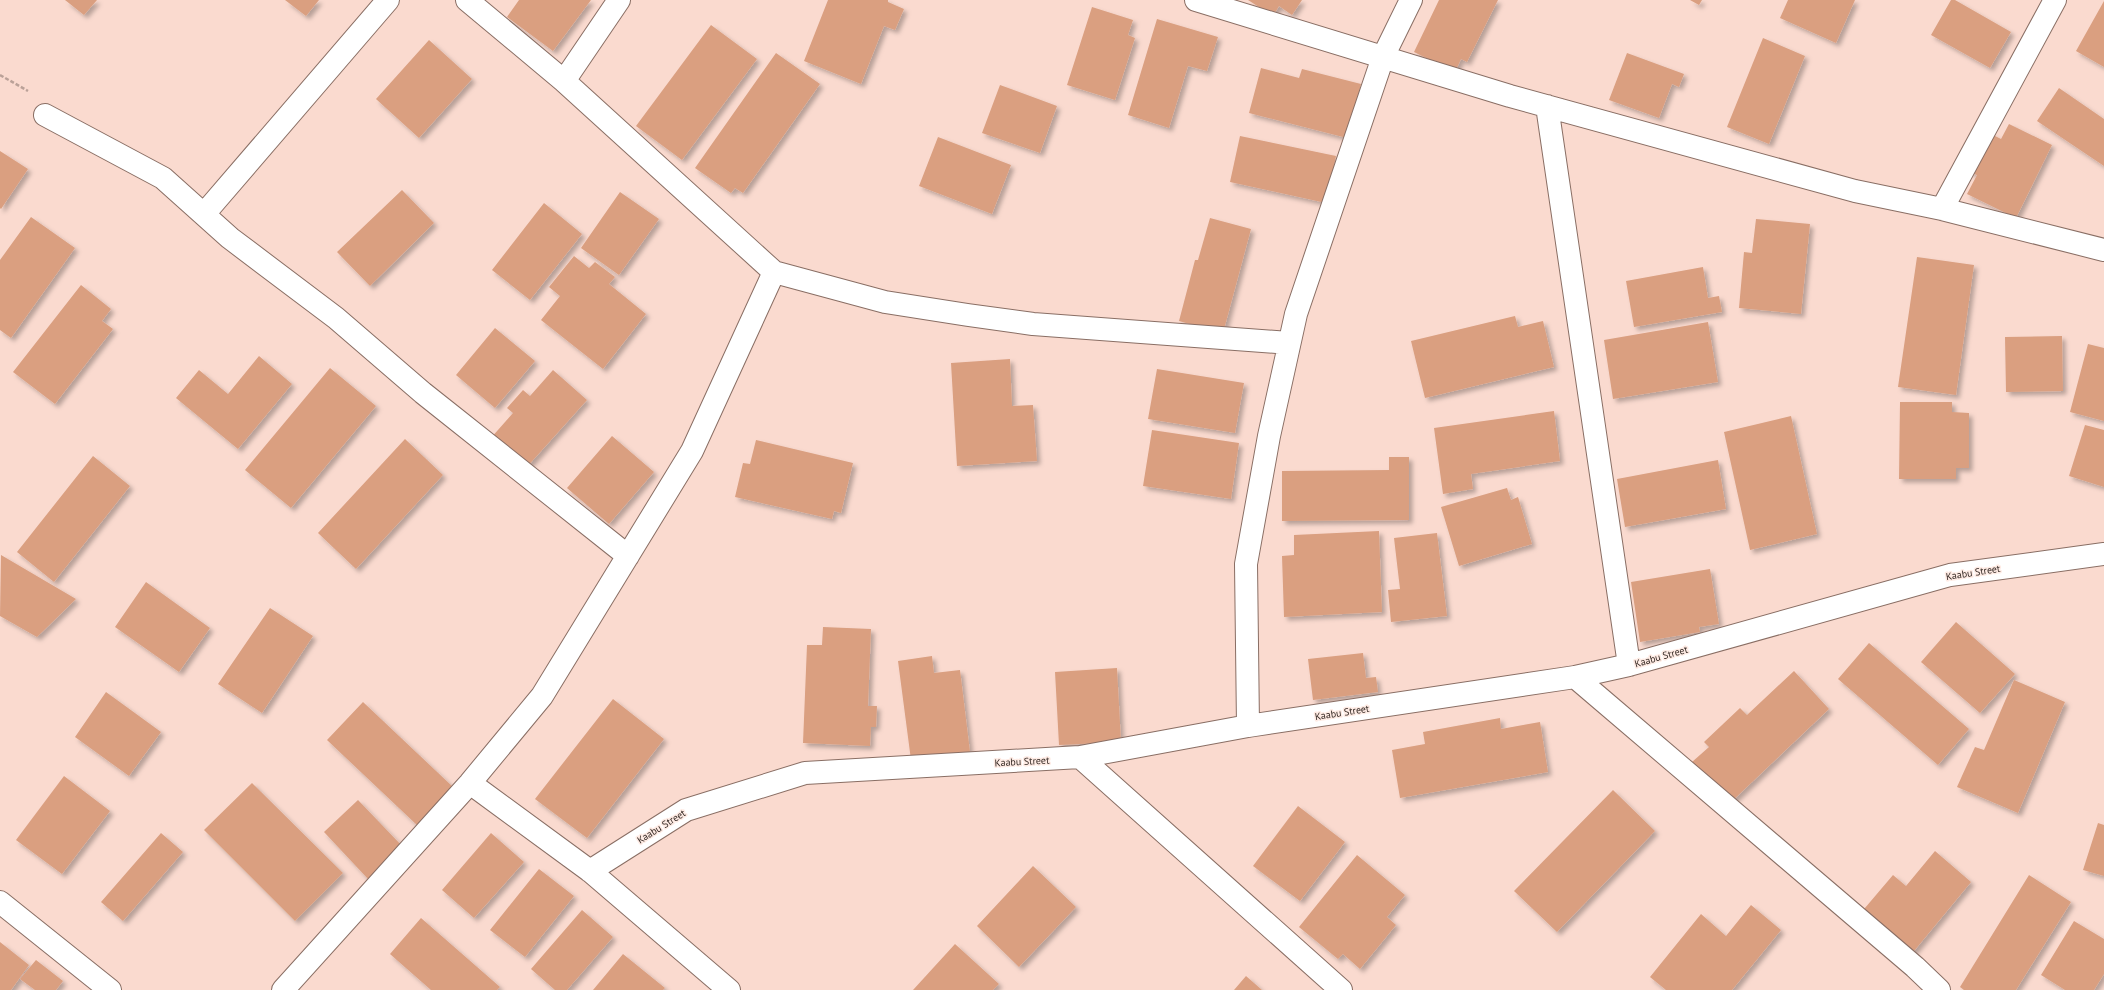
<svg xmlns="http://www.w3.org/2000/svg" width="2104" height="990" font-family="'PT Sans',sans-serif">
<defs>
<filter id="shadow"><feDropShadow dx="3.5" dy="3.5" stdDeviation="2" flood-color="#0004"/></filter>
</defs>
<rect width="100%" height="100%" fill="#fadacf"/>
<path fill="#da9f80" filter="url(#shadow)" d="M65,0h32l-13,15z
M285,0h34l-13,16z
M519,0h72l-38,51 -46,-34z
M828,0h60v2l16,7 -9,21 -11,-4 -23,58 -57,-23z
M1248,0h54l-10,15 -13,-9 -6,10z
M1439,0h59l-31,62 -6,-3 -6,13 -41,-20z
M1690,0h12l-3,5z
M1788,0h67l-19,43 -56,-25z
M1951,0h4l56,32 -21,36 -59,-33z
M2104,1v66l-28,-16z
M1092,7l41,13 -5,15 7,3 -20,62 -48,-15z
M1157,19l61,18 -11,34 -19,-5 -19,62 -41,-13z
M711,25l46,34 -75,101 -46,-34z
M1763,38l42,18 -36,88 -42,-17z
M429,40l43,39 -53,59 -43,-39z
M776,53l44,31 -77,109 -8,-5 -4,5 -36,-25z
M1627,53l57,21 -5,13 -7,-3 -13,34 -50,-18z
M1261,68l38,10 3,-9 59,15 -14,54 -98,-25z
M1000,85l57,21 -17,47 -58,-20z
M2059,88l45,31v47l-67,-45z
M2009,124l43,21 -36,73 -49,-24 10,-19 -8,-3 20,-39 12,6z
M1240,136l96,20 -10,47 -96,-21z
M938,137l73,28 -19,49 -73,-28z
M0,151l28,18 -27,40 -1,-1z
M402,190l32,33 -64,63 -33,-34z
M620,192l39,27 -40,56 -38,-27z
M544,203l38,31 -52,66 -38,-30z
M31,217l44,31 -64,90 -11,-8v-70z
M1210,218l41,11 -28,104 -44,-12 16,-61h3z
M1756,219l54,5 -9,90 -62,-6 5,-56 8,1z
M574,256l15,12 6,-6 20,15 -6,7 37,30 -43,55 -62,-49 19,-24 -11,-9z
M1917,257l57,8 -18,130 -58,-8z
M1703,267l5,31 11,-2 3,16 -88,15 -8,-46z
M81,285l30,24 -9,12 11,8 -58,75 -42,-32z
M1515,316l3,11 25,-6 11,46 -129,31 -14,-57z
M1708,322l10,60 -105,17 -9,-59z
M495,328l40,33 -40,47 -39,-33z
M2062,336l1,55 -57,1 -1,-55z
M2088,344l16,4v73l-34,-9z
M259,356l33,28 -54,65 -62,-51 23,-28 29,24z
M1010,359l2,47 21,-1 4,56 -80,5 -6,-103z
M330,368l46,38 -85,102 -46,-38z
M1157,369l87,14 -9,50 -87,-14z
M553,370l34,30 -62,69 -35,-30 23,-26 -6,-5 16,-18 7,6z
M1900,402h52v10l17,1v55h-13v11h-57z
M1554,411l6,50 -89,13 2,15 -30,5 -9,-66z
M1791,416l26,118 -67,16 -26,-118z
M2085,425l19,5v57l-35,-11z
M1152,430l87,13 -8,56 -88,-13z
M612,436l42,36 -45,52 -42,-36z
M405,439l38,36 -87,94 -38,-36z
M756,440l97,23 -12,50 -7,-2 -2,8 -97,-22 8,-34 7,1z
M93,456l37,30 -76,96 -37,-30z
M1389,457h20v63l-127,1v-50l107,-1z
M1718,460l8,49 -101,18 -8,-48z
M1507,488l4,12 7,-3 14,47 -73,22 -18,-59z
M1379,531l3,81 -98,5 -2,-61 12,-1v-20z
M1437,533l10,83 -56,6 -3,-32 12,-1 -6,-51z
M1,555l75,44 -39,38 -37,-21z
M1710,569l9,55 -20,3 1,5 -60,10 -9,-60z
M146,582l64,46 -31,44 -64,-45z
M270,608l43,28 -51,77 -44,-29z
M1956,622l59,52 -35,39 -59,-51z
M823,627l48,2 -3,77h9l-1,21h-5l-1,19 -67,-3 4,-98h15z
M1869,643l100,86 -31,36 -100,-86z
M1363,653l3,25 10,-1 2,15 -65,8 -5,-41z
M932,656l2,17 26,-3 10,82 -59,8 -13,-99z
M1117,668l4,74 -62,3 -4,-73z
M1794,671l35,38 -99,94 -38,-41 17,-15 -5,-5 36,-34 7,7z
M2014,680l51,22 -47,111 -61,-26 18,-40 9,3z
M106,692l55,40 -32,44 -54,-39z
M613,699l51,40 -77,99 -52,-39z
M363,702l90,85 -35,39 -91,-86z
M1500,718l1,11 39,-7 8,50 -148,26 -8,-48 33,-6 -2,-12z
M64,776l46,35 -48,63 -46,-34z
M252,783l91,90 -48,48 -91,-91z
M1613,790l42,41 -98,101 -43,-41z
M358,800l45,47 -34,33 -45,-48z
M1298,806l47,36 -45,59 -47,-35z
M2098,823l6,2v51l-21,-6z
M161,833l22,19 -60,69 -22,-19z
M491,833l33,29 -50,56 -32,-28z
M1935,851l36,31 -62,75 -50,-42 34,-40 13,11z
M1357,855l48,40 -18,22 9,8 -36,44 -17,-15 -5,5 -39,-32z
M1033,866l43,41 -57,60 -42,-41z
M539,869l35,27 -49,61 -35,-27z
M2029,875l42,27 -55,88h-52l-4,-3z
M1751,905l30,25 -49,60h-66l-16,-13 51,-63 25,22z
M582,910l31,27 -46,53h-12l-24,-21z
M421,918l79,69 -3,3h-66l-41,-36z
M2074,921l30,18v35l-10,16h-29l-24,-15z
M0,942l29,23 -18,25h-11z
M955,944l44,40 -6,6h-80z
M623,954l42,34 -2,2h-70z
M36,960l27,21 -7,9h-21l-15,-11z
M1246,976l16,14h-28z"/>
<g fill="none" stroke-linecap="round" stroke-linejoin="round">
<defs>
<path id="minor" d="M467,0l97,81 210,191 111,30 83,13 65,9 256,19
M1196,0l314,96 345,95 87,18 162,41
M564,81l55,-81
M1547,106l82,559
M45,115l118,63 67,60 106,80 87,75 205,163
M1942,209l113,-209
M204,214l184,-214
M1575,677l340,290 24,23
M1248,726l-2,-162 23,-128 27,-122 87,-257 28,-57
M1080,757l261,233
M470,783l120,88 139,119
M590,871l96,-61 119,-37 275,-16 168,-31 327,-49 54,-12 321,-90 154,-21
M0,902l110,88
M283,990l187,-207 72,-87 150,-245 82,-179"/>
</defs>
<use href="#minor" stroke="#896e64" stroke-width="24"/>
<path stroke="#baa198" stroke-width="2.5" stroke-dasharray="4 2" stroke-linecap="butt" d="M0,75l28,16"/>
<use href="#minor" stroke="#fff" stroke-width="22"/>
</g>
<g text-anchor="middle" stroke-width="3" stroke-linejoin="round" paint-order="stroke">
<g font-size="10" fill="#322722" stroke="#feebe4">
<text transform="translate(1973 572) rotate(-9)" y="4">Kaabu Street</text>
<text transform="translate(1661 656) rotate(-16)" y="4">Kaabu Street</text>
<text transform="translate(1342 712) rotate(-9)" y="4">Kaabu Street</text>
<text transform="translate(1022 761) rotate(-3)" y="4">Kaabu Street</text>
<text transform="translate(661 826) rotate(-32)" y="4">Kaabu Street</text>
</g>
</g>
</svg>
